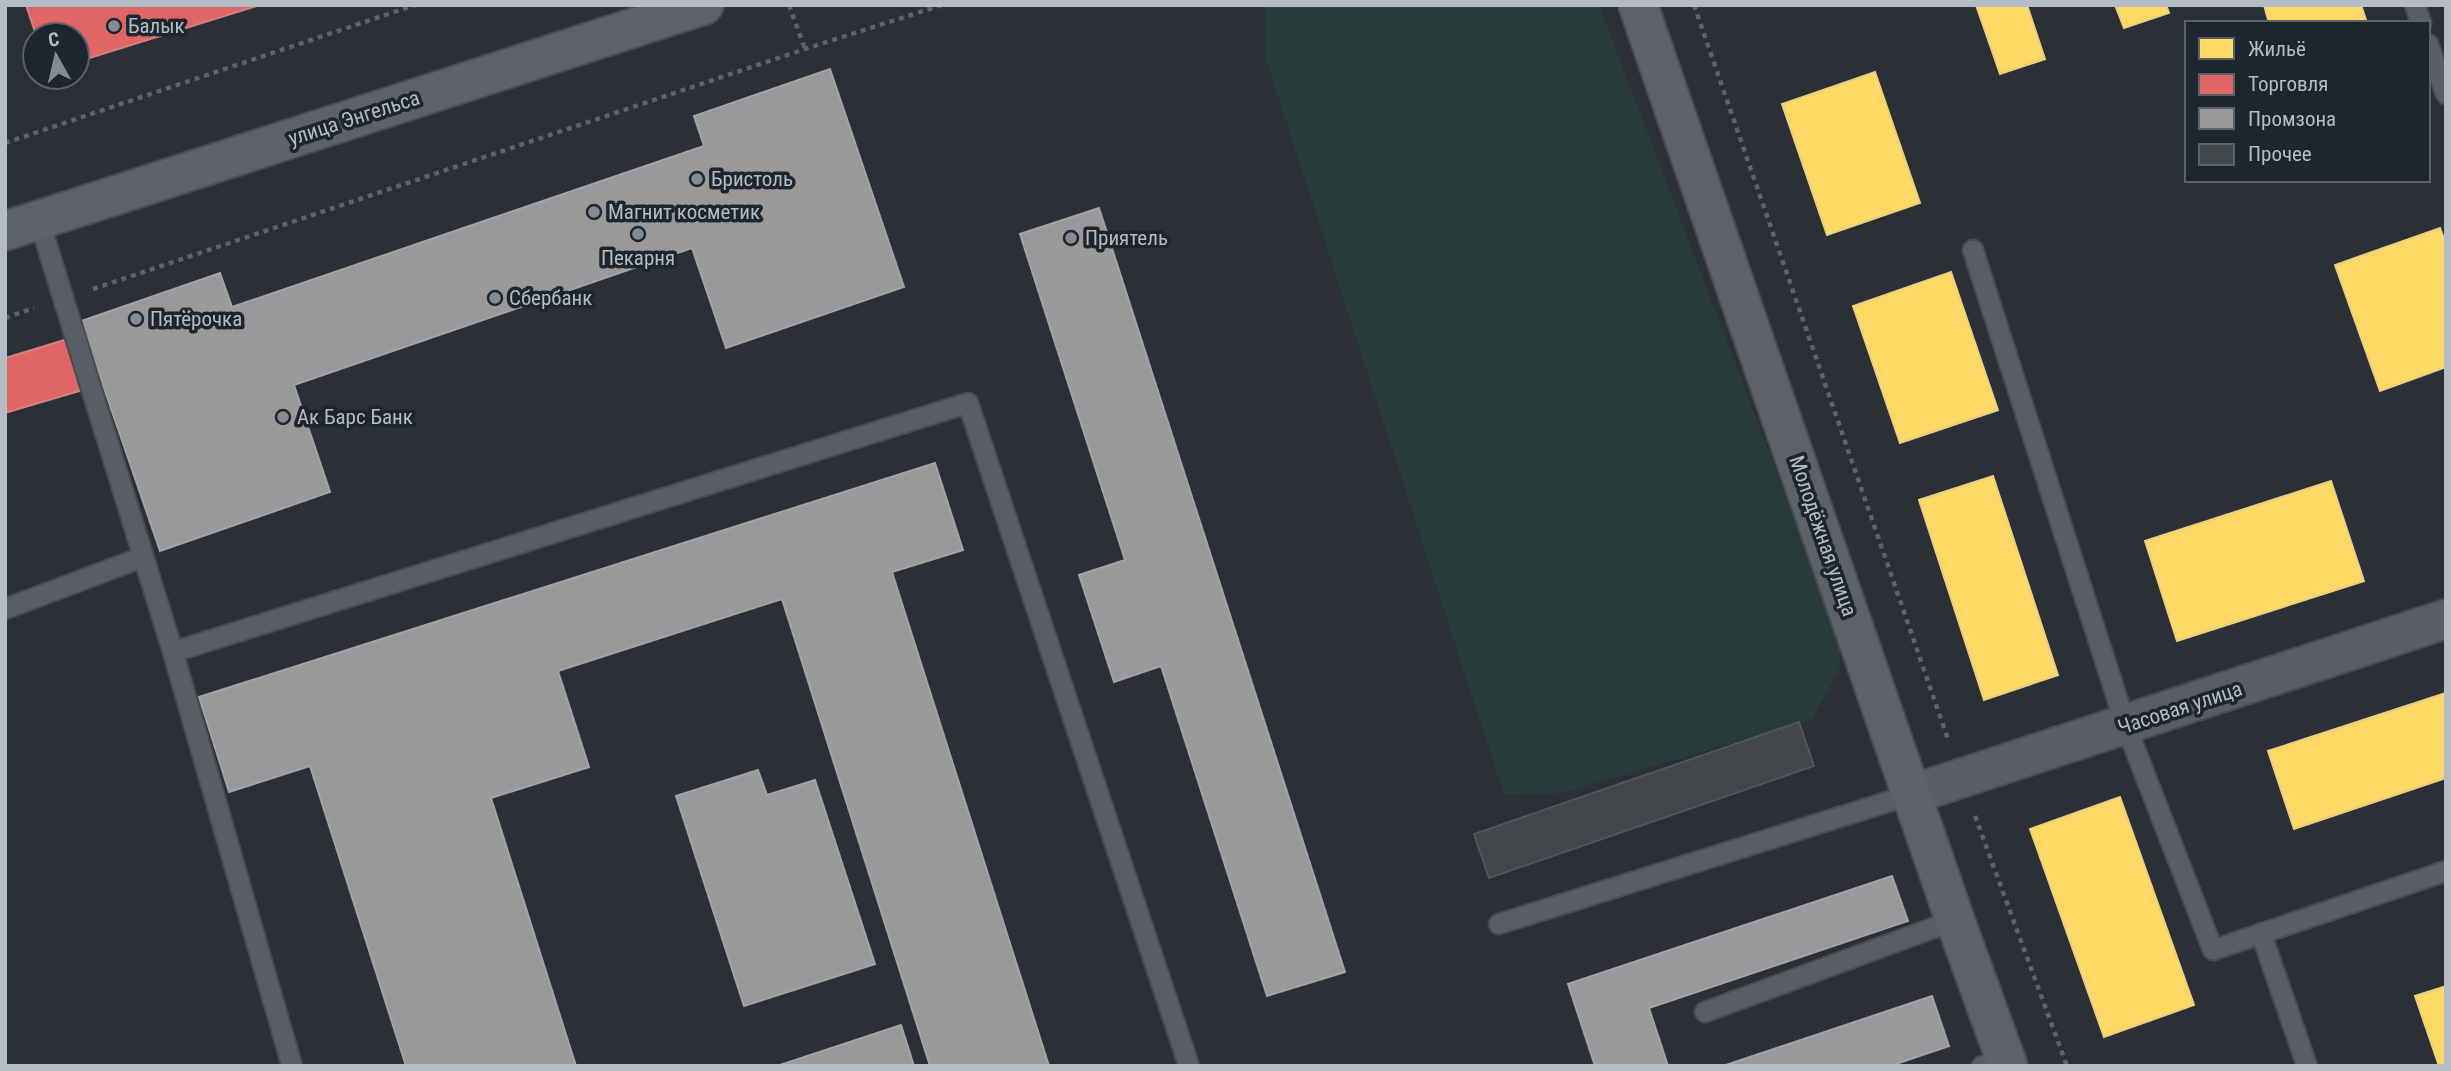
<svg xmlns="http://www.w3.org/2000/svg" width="2451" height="1071" font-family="'Roboto Condensed',sans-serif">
<rect width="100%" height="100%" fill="#2a3035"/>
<path fill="#273b3b" d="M1266,5h333l240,631 1,31 -28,53 -251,73 -57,2 -238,-736z"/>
<path fill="#ffd966" stroke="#e8d083" stroke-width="2" d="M1976,5h51l18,54 -45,15z
M2115,5h51l3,8 -45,15z
M2264,5h97l6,18h-98z
M1875,72l45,131 -93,32 -45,-131z
M2440,228l6,16v123l-66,24 -45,-126z
M1951,272l47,138 -98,33 -47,-137z
M1993,476l65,199 -74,25 -65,-200z
M2331,481l33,100 -187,60 -32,-100z
M2446,693v85l-152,51 -26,-78z
M2120,797l74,208 -90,32 -74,-208z
M2446,986v80h-7l-24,-70z"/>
<path fill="#e06666" stroke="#d38083" stroke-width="2" d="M26,5h234l-183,57v-27h-41z
M71,338l15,51 -81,24v-55z"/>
<path fill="#999" stroke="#a1a4a6" stroke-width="2" d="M830,69l74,218 -178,61 -34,-100 -398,137 36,107 -170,59 -79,-230 139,-48 12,34 472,-161 -10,-30z
M1099,208l246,764 -78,24 -106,-330 -47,16 -35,-107 46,-15 -105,-326z
M935,463l28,87 -71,22 157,494h-119l-148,-467 -224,72 31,96 -98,31 85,268h-170l-96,-300 -81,26 -30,-95z
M758,770l9,25 48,-15 60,184 -131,42 -68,-210z
M1892,876l16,45 -259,87 19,58h-73l-27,-82z
M1932,996l17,50 -59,20h-167z
M901,1025l13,41h-137z"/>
<path fill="#42474c" stroke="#51575d" stroke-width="2" d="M1799,722l15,44 -325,112 -15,-44z"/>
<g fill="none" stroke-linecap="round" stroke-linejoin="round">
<defs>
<path id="service" d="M2415,5l6,18
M2428,44l18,50
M39,220l134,432 119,414
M1973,250l153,476 87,224 233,-79
M5,609l138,-52
M173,652l795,-249 221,663
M1499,924l414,-130
M2261,933l46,133
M1705,1012l250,-92
M1982,1066l23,-8"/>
<path id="minor" d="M1913,794l533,-175"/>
<path id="secondary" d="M1638,5l317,915 53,146
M5,231l699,-226"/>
</defs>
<use href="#service" stroke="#484c50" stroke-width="23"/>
<use href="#minor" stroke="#484c50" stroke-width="42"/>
<use href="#secondary" stroke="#484c50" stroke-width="42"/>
<path stroke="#5d6368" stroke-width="4.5" stroke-dasharray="5 5" stroke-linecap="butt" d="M789,5l16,44
M1694,5l255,737
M5,143l410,-138
M93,289l712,-240 137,-44
M5,318l29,-10
M1975,816l92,250"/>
<use href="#service" stroke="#595e64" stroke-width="19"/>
<use href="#minor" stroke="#595e64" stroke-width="38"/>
<use href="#secondary" stroke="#5d6268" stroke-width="38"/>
</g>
<g fill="#848b93" stroke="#1d262f" stroke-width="2.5">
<circle cx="114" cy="26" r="7"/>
<circle cx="697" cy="179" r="7"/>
<circle cx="594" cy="212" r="7"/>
<circle cx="638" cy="234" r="7"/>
<circle cx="1071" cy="238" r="7"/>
<circle cx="495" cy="298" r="7"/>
<circle cx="136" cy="319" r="7"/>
<circle cx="283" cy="417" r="7"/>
</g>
<g text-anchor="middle" stroke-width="7" stroke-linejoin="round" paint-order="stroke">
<g font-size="21" fill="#b4bcc6" stroke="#1d262f" text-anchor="start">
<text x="128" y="33">Балык</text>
<text x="711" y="186">Бристоль</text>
<text x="608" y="219">Магнит косметик</text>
<text x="1085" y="245">Приятель</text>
<text x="638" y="265" text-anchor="middle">Пекарня</text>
<text x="509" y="305">Сбербанк</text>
<text x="150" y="326">Пятёрочка</text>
<text x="297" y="424">Ак Барс Банк</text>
</g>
<g font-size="21" fill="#b4bcc6" stroke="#1d262f">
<text transform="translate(354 118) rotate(-18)" y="7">улица Энгельса</text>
<text transform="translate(1823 536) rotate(71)" y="7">Молодёжная улица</text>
<text transform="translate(2180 708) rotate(-18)" y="7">Часовая улица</text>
</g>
</g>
<rect width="2451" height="1071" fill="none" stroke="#b4bcc6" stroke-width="14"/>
<rect x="2185" y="21" width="245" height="161" fill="#1d262f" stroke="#59626b" stroke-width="2"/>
<rect x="2199" y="38" width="35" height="21" fill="#ffd966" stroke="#59626b" stroke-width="2"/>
<text x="2248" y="56" font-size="21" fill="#b4bcc6">Жильё</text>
<rect x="2199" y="74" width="35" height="21" fill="#e06666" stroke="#59626b" stroke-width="2"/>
<text x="2248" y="91" font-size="21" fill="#b4bcc6">Торговля</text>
<rect x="2199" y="108" width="35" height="21" fill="#999999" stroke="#59626b" stroke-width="2"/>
<text x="2248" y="126" font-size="21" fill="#b4bcc6">Промзона</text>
<rect x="2199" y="144" width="35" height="21" fill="#42474c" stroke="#59626b" stroke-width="2"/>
<text x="2248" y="161" font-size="21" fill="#b4bcc6">Прочее</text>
<g transform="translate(56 56) rotate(352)"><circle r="33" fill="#1d262f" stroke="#59626b" stroke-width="2"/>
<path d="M0-5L12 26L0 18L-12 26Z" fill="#848b93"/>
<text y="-10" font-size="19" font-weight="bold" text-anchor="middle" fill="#b4bcc6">С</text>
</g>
</svg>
